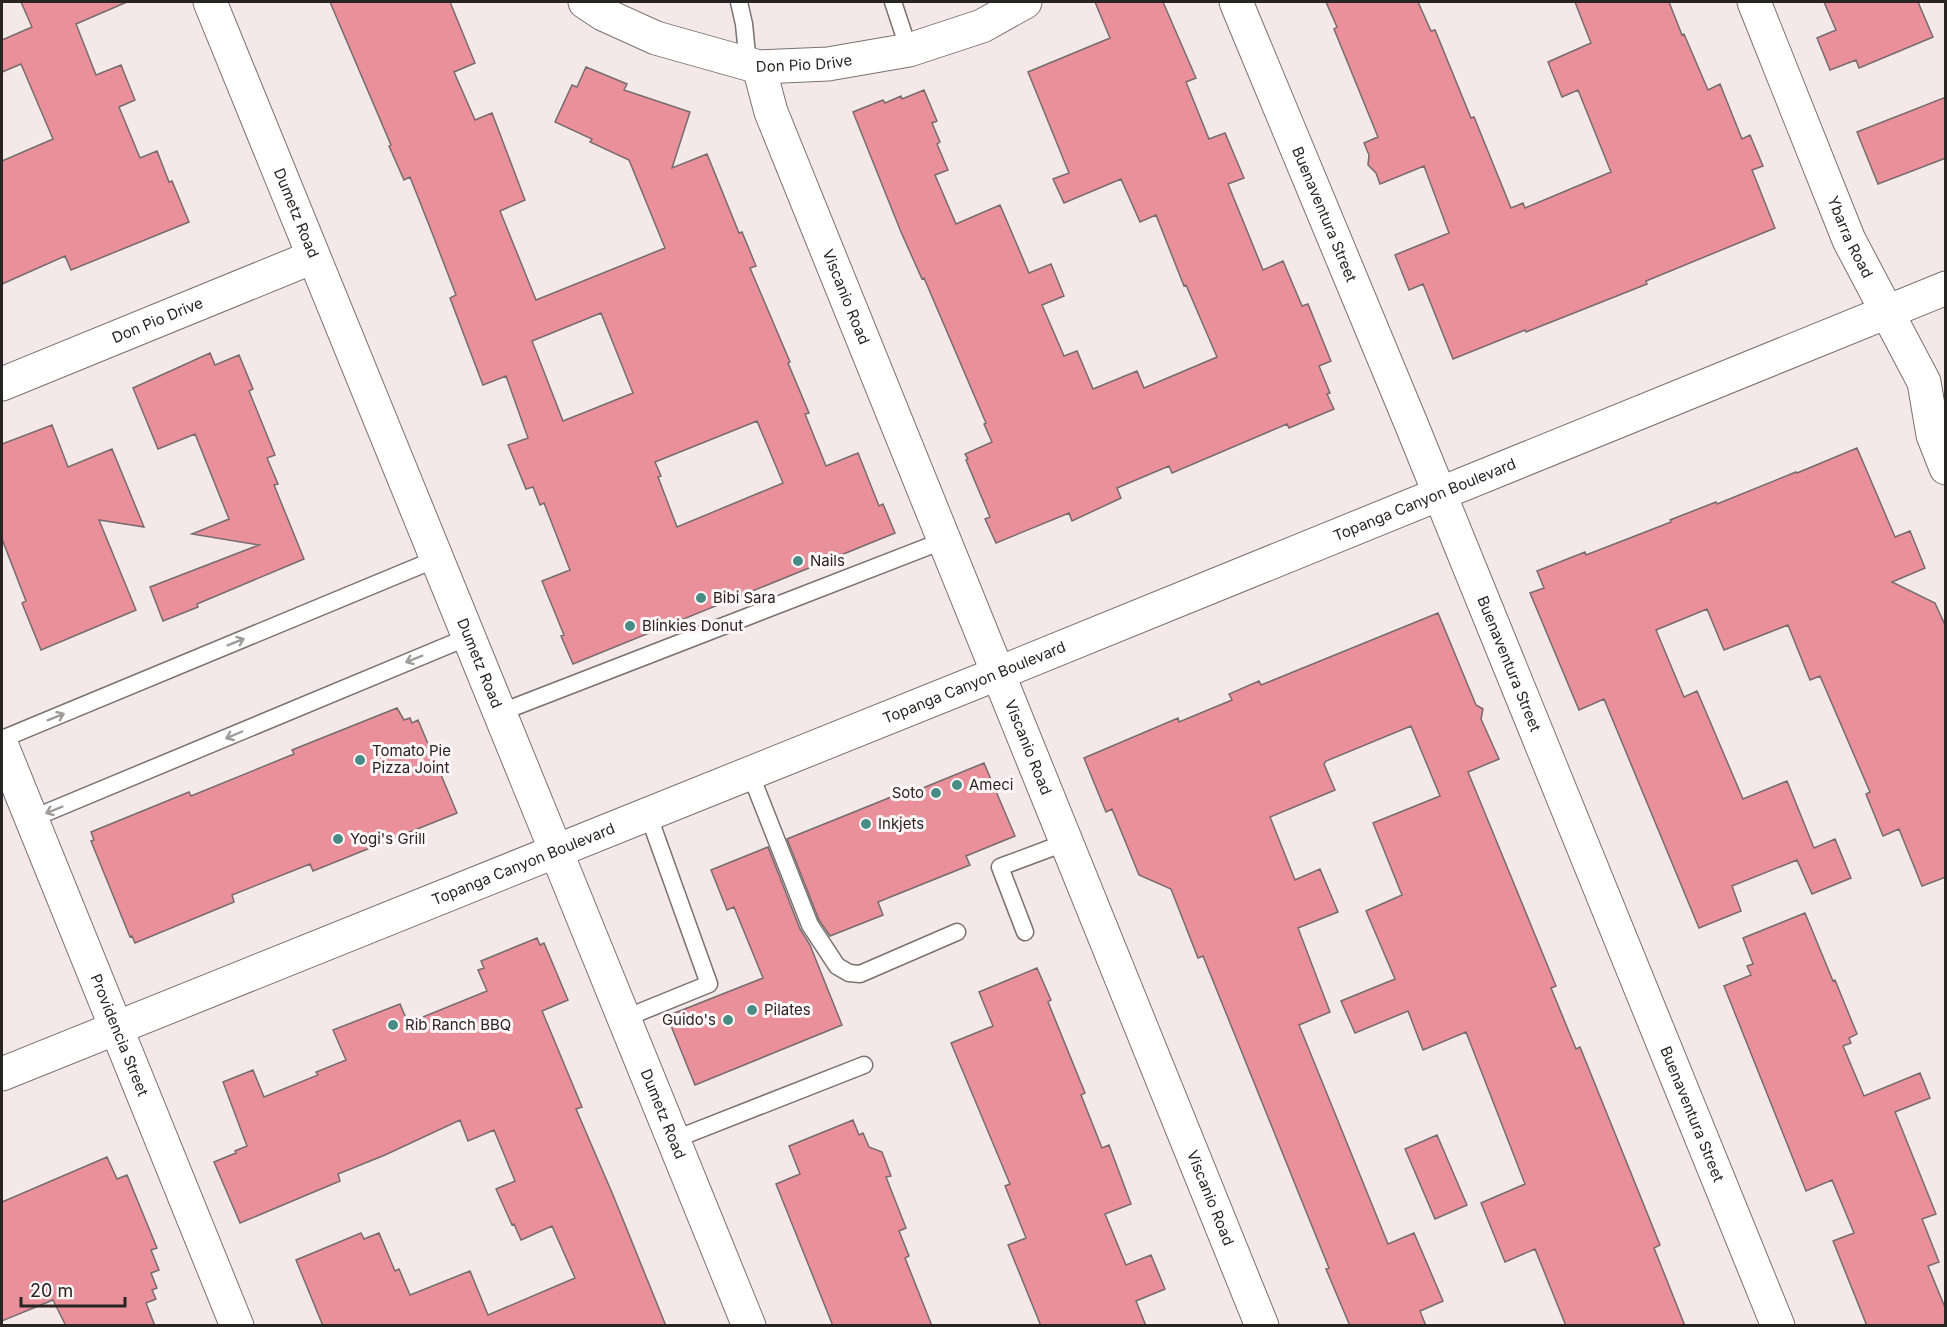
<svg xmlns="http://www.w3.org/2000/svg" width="1947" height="1327" font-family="Inter,sans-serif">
<rect width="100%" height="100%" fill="#f5e8e9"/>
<path fill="#ea909a" stroke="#776c6d" stroke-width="1.5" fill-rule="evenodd" d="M21,2h106l-51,22 20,51 25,-10 14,35 -16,7 21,51 17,-7 12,31 3,-1 17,41 -118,48 -6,-14 -63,28v-123l51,-22 -32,-75 -19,8v-32l30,-13z
M330,2h120l25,61 -21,9 21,48 17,-7 33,87 -25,11 36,89 129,-52 -36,-88 -39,-18 2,-3 -37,-17 17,-37 5,2 9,-20 41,17 -3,6 66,22 -18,56 35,-14 32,79 3,-1 14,34 -6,2 40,94 -2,1 21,50 -4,1 21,52 32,-13 21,53 4,-2 12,29 -322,131 -12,-28 3,-1 -22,-54 28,-11 -26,-67 -4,2 -7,-18 -7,2 -18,-44 20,-7 -22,-62 -23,9 -33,-87 6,-3 -25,-65 -21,-53 -6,3 -15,-34 2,-1zM601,313l32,80 -70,28 -31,-80zM757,421l26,62 -106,44 -19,-50 3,-1 -6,-14z
M1095,2h68l33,76 -10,4 23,57 16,-6 19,45 -16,6 35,86 20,-9 19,45 6,-2 23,57 -12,5 11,27 -3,1 7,15 -45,19 -2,-4 -115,49 -3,-7 -52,22 4,10 -49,23 -3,-8 -73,30 -11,-24 5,-2 -24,-57 2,-1 -3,-5 27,-12 -8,-18 2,-1 -62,-145 -2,1 -21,-47 -48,-120 30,-12 2,3 16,-7 1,3 22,-9 13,31 -5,2 8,19 -3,2 11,26 -13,5 21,49 44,-19 29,68 22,-9 13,32 -22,9 22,51 13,-5 16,38 44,-18 7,17 73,-31 -31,-72 -2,1 -28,-71 -16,7 -19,-43 -57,24 -11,-24 16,-6 -41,-101 82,-34z
M1326,2h92l13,29 4,-1 36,88 3,-1 37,91 12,-5 2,5 86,-36 -33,-82 -16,7 -14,-35 43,-19 -16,-41h94l13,33 2,-1 24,56 12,-6 22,55 8,-4 13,31 -11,4 23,58 -129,53 1,3 -121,48 -1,-2 -72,29 -30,-75 -14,6 -14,-35 54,-22 -25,-67 -44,18 -4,-11 -8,-8 1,-10 -5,-12 14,-6 -44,-108 3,-2z
M1824,2h94l15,35 -74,31 -3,-8 -26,10 -13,-32 19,-8z
M1946,97v61l-68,26 -21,-52z
M210,353l5,12 24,-10 14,34 -4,2 26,64 -8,3 11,26 -4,1 30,74 -107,45 1,3 -35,14 -13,-34 109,-42 -67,-11 37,-15 -34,-85 -37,15 -25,-61z
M52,425l16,42 44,-18 32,78 -45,-7 37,90 -95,40 -19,-47 4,-2 -24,-62v-95z
M1857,448l38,89 15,-6 15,37 -33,14 43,21 10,22 1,252 -24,9 -23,-57 -16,7 -17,-42 4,-2 -50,-116 -10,4 -22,-55 -64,25 -17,-41 -51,21 28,67 13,-6 46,108 44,-18 27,67 21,-9 16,39 -39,16 -15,-34 -65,26 9,25 -42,17 -95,-229 -25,11 -49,-117 14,-5 -7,-17 48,-19 1,3 85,-33 -1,-2 46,-18 1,2 79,-32 1,1z
M1438,613l38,92 7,4 -2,10 18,40 -31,13 88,214 -5,2 25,61 4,-2 80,198 -6,3 31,78h-119l-31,-77 -30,13 -24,-59 44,-19 -59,-152 -43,18 -15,-39 -53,22 -14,-32 54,-22 -29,-68 36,-16 -29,-72 67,-27 -29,-70 -85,35 -2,3 11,26 -65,27 25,63 25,-11 18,43 -40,16 32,84 -31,13 89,219 26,-11 29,68 -23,10 6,15h-76l-24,-57 3,-1 -30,-74 -96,-238 -5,2 -27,-69 -32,-14 -27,-66 -6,3 -22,-54 94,-40 1,4 53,-22 -3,-6 30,-13 2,4z
M397,708l7,12 6,-2 2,5 6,-3 39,93 -144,58 -3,-7 -78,31 2,7 -99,41 -3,-7 -2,1 -39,-96 3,-1 -3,-8 98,-40 2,4 103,-42 -2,-4z
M984,763l31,73 -49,20 4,9 -92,37 5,13 -53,21 -11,-16 -32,-81 129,-52 2,3z
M768,847l32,82 10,16 32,80 -147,60 -28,-69 96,-38 -29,-71 -7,3 -16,-40z
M1805,913l28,68 2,-1 22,54 -8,4 2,5 -8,3 21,50 56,-23 10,25 -35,14 41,102 -14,5 17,43 -11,4 18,44v16h-79l-34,-85 21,-8 -22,-53 -26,11 -82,-205 27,-11 -4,-9 6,-2 -10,-26z
M537,938l3,7 4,-2 24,57 -26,11 40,96 -6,2 37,86 53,131h-343l-27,-66 65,-27 3,6 15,-6 16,38 4,-2 11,26 60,-24 18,44 87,-37 -23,-52 -31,14 -7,-16 -2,1 -16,-36 19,-8 -21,-51 -26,11 -8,-21 -75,35 -47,19 2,7 -100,42 -26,-61 22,-9 -1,-2 12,-5 -24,-64 30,-12 11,27 54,-22 -2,-3 30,-12 -13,-30 67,-26 8,19 79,-32 -9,-21 6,-2 -3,-7z
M1037,968l14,32 -3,2 37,91 -4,2 21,53 7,-3 22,59 -26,10 21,51 25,-10 14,34 -29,12 10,25h-105l-33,-81 18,-7 -21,-52 5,-2 -59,-141 42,-17 -14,-34z
M853,1120l6,15 4,-2 6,14 13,5 9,24 -5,1 20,51 -7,3 10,25 -4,2 27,68h-99l-57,-142 24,-10 -11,-28z
M1437,1135l30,70 -32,14 -30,-70z
M107,1157l10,22 10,-4 30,73 -6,2 8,20 -8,3 6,15 -5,2 4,9 -10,4 9,23h-89l-13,-26 -51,21v-119z"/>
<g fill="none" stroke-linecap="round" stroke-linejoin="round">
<defs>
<path id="service" d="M739,2l5,22 4,40
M893,2l16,48
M499,713l446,-173
M2,739l434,-180
M750,773l60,152 27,41 12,7 11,1 97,-42
M31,819l437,-182
M1025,932l-25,-65 67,-25
M623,1019l86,-35 -61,-170
M673,1140l191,-75"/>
<g id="minor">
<path id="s1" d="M585,2l18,12 53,24 103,29 69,-3 81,-14 73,-24 43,-24"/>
<path id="s2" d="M1236,2l174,419 368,905"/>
<path id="s3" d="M1754,2l95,238 75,142 9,53 13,33"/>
<path id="s4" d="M759,67l12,45 491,1214"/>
<path id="s5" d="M2,384l311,-127"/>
<path id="s6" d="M2,746l235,580"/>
<path id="s7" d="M556,851l193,475"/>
</g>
<g id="secondary">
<path id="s8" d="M210,2l346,849"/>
</g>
<g id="primary">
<path id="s9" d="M2,1074l997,-401 947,-385"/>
</g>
</defs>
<use href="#service" stroke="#7c7171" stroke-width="19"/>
<use href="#minor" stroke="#7c7171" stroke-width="35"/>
<use href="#secondary" stroke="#7c7171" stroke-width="35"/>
<use href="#primary" stroke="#7c7171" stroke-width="35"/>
<use href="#service" stroke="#fff" stroke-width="16"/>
<use href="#minor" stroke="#fff" stroke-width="33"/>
<use href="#secondary" stroke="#fff" stroke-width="33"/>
<use href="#primary" stroke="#fff" stroke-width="33"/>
</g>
<defs><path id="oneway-shaft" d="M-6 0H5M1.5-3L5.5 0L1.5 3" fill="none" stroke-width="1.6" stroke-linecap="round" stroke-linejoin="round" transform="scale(1.5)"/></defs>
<g stroke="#9f9c9c">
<use href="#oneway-shaft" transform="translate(236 642) rotate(-22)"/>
<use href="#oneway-shaft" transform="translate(414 659) rotate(158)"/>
<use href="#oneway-shaft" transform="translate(56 717) rotate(-22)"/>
<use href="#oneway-shaft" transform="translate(234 735) rotate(157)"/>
<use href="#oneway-shaft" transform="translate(54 810) rotate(158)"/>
</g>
<g fill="#478d85" stroke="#fff7f8" stroke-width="2">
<circle cx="798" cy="561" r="6"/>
<circle cx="701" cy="598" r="6"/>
<circle cx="630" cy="626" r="6"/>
<circle cx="360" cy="760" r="6"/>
<circle cx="957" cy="785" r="6"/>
<circle cx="936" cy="793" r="6"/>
<circle cx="866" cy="824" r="6"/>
<circle cx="338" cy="839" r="6"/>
<circle cx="752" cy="1010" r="6"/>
<circle cx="728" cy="1020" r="6"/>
<circle cx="393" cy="1025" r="6"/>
</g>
<g text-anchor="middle" stroke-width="6" stroke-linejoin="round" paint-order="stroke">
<g font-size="15" fill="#292424" stroke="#fff7f8">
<text dy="5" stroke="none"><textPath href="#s1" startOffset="232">Don Pio Drive</textPath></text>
<text dy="5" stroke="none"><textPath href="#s8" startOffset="228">Dumetz Road</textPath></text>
<text dy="5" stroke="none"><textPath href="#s2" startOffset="230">Buenaventura Street</textPath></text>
<text dy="5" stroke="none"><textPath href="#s3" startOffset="254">Ybarra Road</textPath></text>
<text dy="5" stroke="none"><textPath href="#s4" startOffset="246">Viscanio Road</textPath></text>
<text dy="5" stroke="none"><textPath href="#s5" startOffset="168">Don Pio Drive</textPath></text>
<text dy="5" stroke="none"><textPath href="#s9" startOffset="1534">Topanga Canyon Boulevard</textPath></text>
<text dy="5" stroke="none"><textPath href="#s2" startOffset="716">Buenaventura Street</textPath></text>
<text dy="5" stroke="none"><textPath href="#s8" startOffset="714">Dumetz Road</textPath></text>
<text dy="5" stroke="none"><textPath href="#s9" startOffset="1048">Topanga Canyon Boulevard</textPath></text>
<text dy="5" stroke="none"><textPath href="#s4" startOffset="732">Viscanio Road</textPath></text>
<text dy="5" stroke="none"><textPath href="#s9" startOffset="562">Topanga Canyon Boulevard</textPath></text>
<text dy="5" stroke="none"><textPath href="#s6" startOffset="312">Providencia Street</textPath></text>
<text dy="5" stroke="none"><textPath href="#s2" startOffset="1202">Buenaventura Street</textPath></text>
<text dy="5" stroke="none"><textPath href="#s7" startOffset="284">Dumetz Road</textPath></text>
<text dy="5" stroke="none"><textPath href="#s4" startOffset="1218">Viscanio Road</textPath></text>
</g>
<g font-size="15" fill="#292424" stroke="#fff7f8" text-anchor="start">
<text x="810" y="566">Nails</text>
<text x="713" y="603">Bibi Sara</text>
<text x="642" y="631">Blinkies Donut</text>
<text x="372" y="756">Tomato Pie<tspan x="372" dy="17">Pizza Joint</tspan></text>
<text x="969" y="790">Ameci</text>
<text x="924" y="798" text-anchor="end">Soto</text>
<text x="878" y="829">Inkjets</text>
<text x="350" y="844">Yogi's Grill</text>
<text x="764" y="1015">Pilates</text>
<text x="716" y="1025" text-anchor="end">Guido's</text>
<text x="405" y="1030">Rib Ranch BBQ</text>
</g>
</g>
<rect width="1947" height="1327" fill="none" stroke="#292424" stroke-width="6"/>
<path d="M21 1297v9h104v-9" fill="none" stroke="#292424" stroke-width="3"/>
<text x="30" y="1297" font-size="18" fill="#292424" stroke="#fff7f8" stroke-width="4.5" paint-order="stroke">20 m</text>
</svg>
